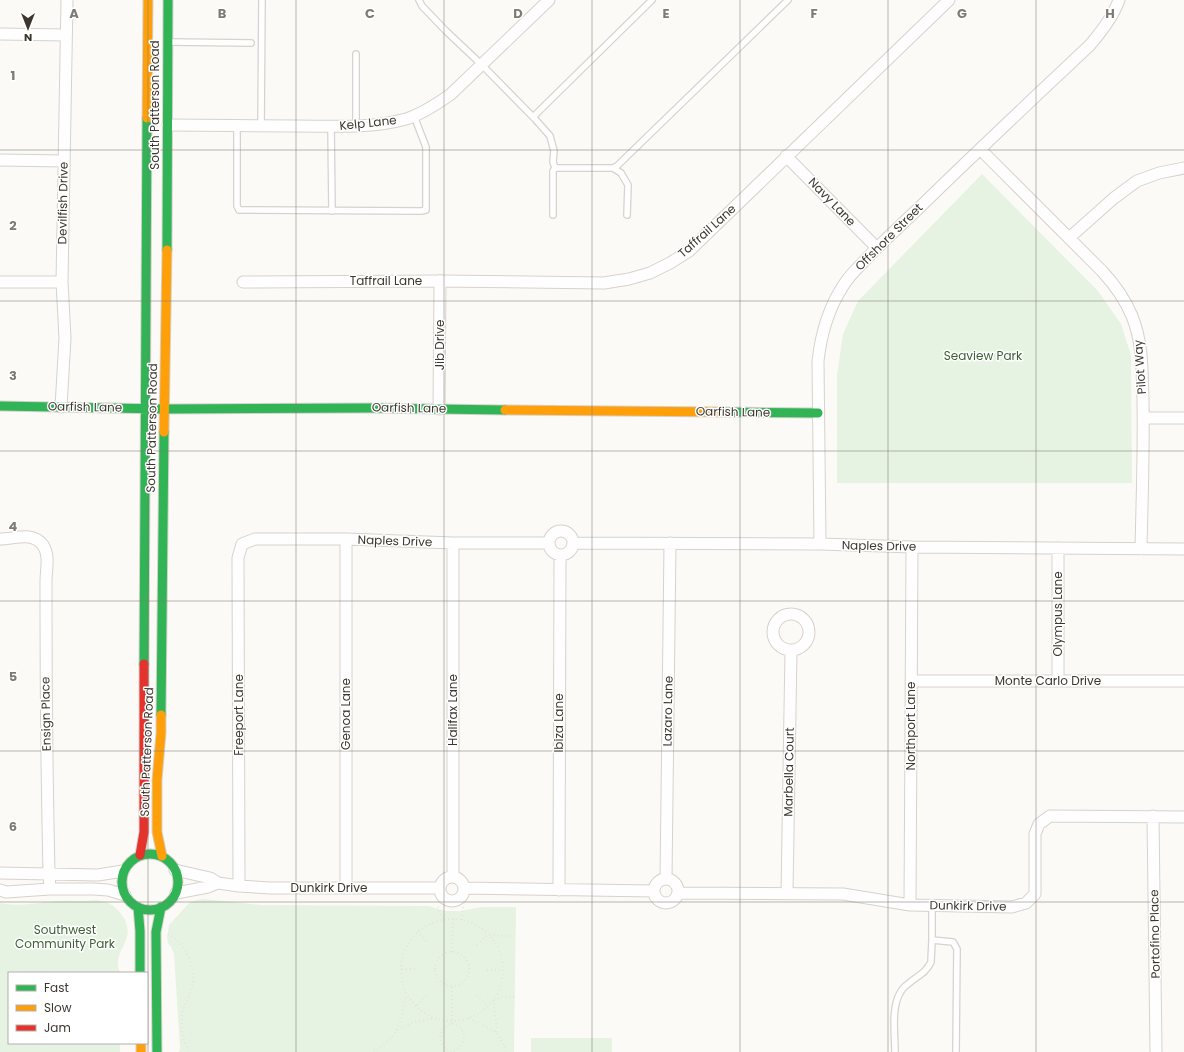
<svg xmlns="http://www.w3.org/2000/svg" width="1184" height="1052" font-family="Poppins,sans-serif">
<rect width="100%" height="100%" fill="#fcfaf7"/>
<path fill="#e6f3e2" d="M982,174l116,117 23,33 10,31 1,128h-295v-108l6,-41 15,-33z
M204,899l57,6 168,1 16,5h15l22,-4h34l-2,145h-335l1,-4 -6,-94 -3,-7 -3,-4 -1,-6 2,-12 21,-23 7,-2z
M96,900c3,1 7,1 10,2 13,5 25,21 21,35 -4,13 -13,20 -7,36h-111v70h111v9h-120v-149c19,4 37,0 56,-2 13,-1 27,1 40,-1z
M531,1038h81v14h-81z"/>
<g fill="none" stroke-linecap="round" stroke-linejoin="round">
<defs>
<path id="lane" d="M419,0l3,6 24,25 36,34 53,54 15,17 4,15 -1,11 2,6h58l4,-2 171,-166
M169,42l82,1
M356,54v71
M533,117l119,-117
M237,125v81l2,4 182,1 5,-1v-63l-12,-31
M261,126l1,-126
M331,126l1,85
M613,168l8,5 7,12 -1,30
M553,215v-44l2,-3
M932,940v-34
M895,1052c0,-17 -4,-44 5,-59 2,-4 5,-7 8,-9 9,-8 18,-11 23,-22l1,-22 21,2 4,7 -1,103"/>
<path id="street" d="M0,34l66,1
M168,125c43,0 85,1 128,1 36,0 74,3 110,-7 16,-5 31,-15 45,-25l98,-94
M980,149l122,122c12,13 23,28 30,45 11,27 10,55 11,84 1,50 -1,100 -2,149
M786,156l91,92
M0,160l64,1
M1069,238l45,-40 23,-17 22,-8 25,-5
M0,282h62
M243,282l197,-1 164,2 25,-4 21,-6 20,-10 19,-12 260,-251
M61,407l4,-69 -3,-56 5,-282
M439,409l1,-128
M1143,418h41
M549 543a12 12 0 1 1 24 0a12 12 0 1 1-24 0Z
M0,539c15,0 32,-8 43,6 7,11 3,24 3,36 0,8 0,16 0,24 0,90 1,179 3,268l1,16
M346,539v349
M453,543v334
M574,543l246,1 92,3 272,2
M820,544l-2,-183c3,-27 10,-52 25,-75 7,-12 18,-21 28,-32 16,-16 33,-32 50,-48 56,-55 113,-108 169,-161 12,-14 23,-28 29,-45
M773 632a18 18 0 1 1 36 0a18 18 0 1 1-36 0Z
M911,681h273
M1058,681v-133
M1153,816l3,236
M175,870l35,8 8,5 21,3 32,2h169
M0,873l98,2 25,-4
M440 889a12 12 0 1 1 24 0a12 12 0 1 1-24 0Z
M666,879l4,-336
M654 891a12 12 0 1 1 24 0a12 12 0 1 1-24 0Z
M239,886l-1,-328 4,-14 13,-5h91l107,4h96
M464,888l190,3
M0,890l6,2 44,-3h43l15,1 17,5
M559,890l1,-334
M176,893l32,-6 10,-4
M678,893l165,1 67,11 102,2 14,-4 9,-9v-60l4,-10 11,-8 134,1
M787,893l4,-243
M910,905l2,-358"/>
<path id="fast" d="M167,250l1,-250
M0,406l164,3 206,-1 135,2
M720,412l98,1
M144,664l3,-546
M161,715l3,-283
M122 882a28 28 0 1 1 56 0a28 28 0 1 1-56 0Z
M138,907l2,24v42
M157,1052l-1,-120 5,-25"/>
<path id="slow" d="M147,118l1,-118
M505,410l215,2
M164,432l3,-182
M161,715v18l-4,47v52l5,24
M141,1043v9"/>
<path id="jam" d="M140,855l4,-23v-168"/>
</defs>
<use href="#lane" stroke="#d6d2cd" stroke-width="8"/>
<use href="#street" stroke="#d6d2cd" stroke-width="13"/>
<use href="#fast" stroke="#d6d2cd" stroke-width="11"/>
<use href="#slow" stroke="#d6d2cd" stroke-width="11"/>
<use href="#jam" stroke="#d6d2cd" stroke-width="11"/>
<path stroke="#e4e3e2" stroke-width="2" stroke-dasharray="1 3" stroke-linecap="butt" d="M438,907l1,1 1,6 3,5
M401 970a51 51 0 1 1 102 0a51 51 0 1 1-102 0Z
M462,920l1,-13
M417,932l11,11
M168,934c19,10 30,35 23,56 -3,9 -8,17 -9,26 -2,13 1,25 8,36
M490,935l23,1
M477,945l11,-11
M435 969a17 17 0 1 1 34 0a17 17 0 1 1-34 0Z
M452,952l1,-33
M402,969h16
M487,970h15
M477,995l10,11
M417,1005l10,-11
M469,1018l27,14 7,12 3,8
M452,1024c17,3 15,23 -1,28 -14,-5 -15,-24 1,-28z
M452,1024v-38
M397,1030l17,-8 18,-3
M496,1032l1,-5 -2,-10 -1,-17 8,-3h13
M374,1052c8,-6 18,-13 23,-23 5,-10 7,-23 9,-34"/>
<use href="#lane" stroke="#fffefe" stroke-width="5.5"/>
<use href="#street" stroke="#fffefe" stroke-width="11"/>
<use href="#fast" stroke="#30b455" stroke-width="9"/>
<use href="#slow" stroke="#ff9f0a" stroke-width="9"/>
<use href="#jam" stroke="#e5322d" stroke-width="9"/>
</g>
<path fill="none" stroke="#7f7b74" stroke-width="1" stroke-opacity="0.55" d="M148,0v1052M296,0v1052M444,0v1052M592,0v1052M740,0v1052M888,0v1052M1036,0v1052M0,150h1184M0,301h1184M0,451h1184M0,601h1184M0,751h1184M0,902h1184"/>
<g text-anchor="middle" stroke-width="3" stroke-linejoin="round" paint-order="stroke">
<g font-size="12" fill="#3c362e" stroke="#fff">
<text transform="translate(155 105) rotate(-90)" y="4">South Patterson Road</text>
<text transform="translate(368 123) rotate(-6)" y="4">Kelp Lane</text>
<text transform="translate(832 202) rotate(46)" y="4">Navy Lane</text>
<text transform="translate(63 203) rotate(-89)" y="4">Devilfish Drive</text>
<text transform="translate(707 231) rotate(-42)" y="4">Taffrail Lane</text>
<text transform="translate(889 237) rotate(-45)" y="4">Offshore Street</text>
<text x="386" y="285">Taffrail Lane</text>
<text transform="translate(440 345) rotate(-90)" y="4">Jib Drive</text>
<text transform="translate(1140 367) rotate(-94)" y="4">Pilot Way</text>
<text transform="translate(85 407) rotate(1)" y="4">Oarfish Lane</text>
<text transform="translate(409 408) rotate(1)" y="4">Oarfish Lane</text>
<text transform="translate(733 412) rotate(1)" y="4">Oarfish Lane</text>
<text transform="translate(152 428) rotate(-89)" y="4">South Patterson Road</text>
<text transform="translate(395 541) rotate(2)" y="4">Naples Drive</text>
<text transform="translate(879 546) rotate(1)" y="4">Naples Drive</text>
<text transform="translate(1058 614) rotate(-90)" y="4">Olympus Lane</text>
<text x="1048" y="685">Monte Carlo Drive</text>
<text transform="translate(453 710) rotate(-90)" y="4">Halifax Lane</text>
<text transform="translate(668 711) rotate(-89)" y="4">Lazaro Lane</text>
<text transform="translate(46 714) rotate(-91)" y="4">Ensign Place</text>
<text transform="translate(346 714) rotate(-90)" y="4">Genoa Lane</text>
<text transform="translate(239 715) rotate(-90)" y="4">Freeport Lane</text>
<text transform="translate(559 723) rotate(-90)" y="4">Ibiza Lane</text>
<text transform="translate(911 726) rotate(-90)" y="4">Northport Lane</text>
<text transform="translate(147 752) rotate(-88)" y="4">South Patterson Road</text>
<text transform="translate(789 772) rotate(-89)" y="4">Marbella Court</text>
<text x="329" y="892">Dunkirk Drive</text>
<text transform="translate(968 906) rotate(1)" y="4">Dunkirk Drive</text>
<text transform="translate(1155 934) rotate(-91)" y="4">Portofino Place</text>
</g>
<g font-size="12" fill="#3d6137" stroke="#fff">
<text x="983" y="360">Seaview Park</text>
<text x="65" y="934">Southwest<tspan x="65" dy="14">Community Park</tspan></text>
</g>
</g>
<g font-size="13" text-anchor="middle" font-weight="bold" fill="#7f7b74" stroke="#fff" stroke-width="3" stroke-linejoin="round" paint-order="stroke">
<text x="74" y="18">A</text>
<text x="222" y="18">B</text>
<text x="370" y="18">C</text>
<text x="518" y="18">D</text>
<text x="666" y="18">E</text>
<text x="814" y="18">F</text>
<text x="962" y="18">G</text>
<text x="1110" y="18">H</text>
<text x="13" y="80">1</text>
<text x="13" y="230">2</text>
<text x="13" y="380">3</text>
<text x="13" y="531">4</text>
<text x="13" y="681">5</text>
<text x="13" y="831">6</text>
</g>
<rect x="8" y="972" width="140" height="72" fill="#ffffff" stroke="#b1afab"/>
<rect x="16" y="985" width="20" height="6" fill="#30b455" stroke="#b1afab"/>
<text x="44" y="992" font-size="12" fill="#3c362e">Fast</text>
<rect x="16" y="1005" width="20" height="6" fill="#ff9f0a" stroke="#b1afab"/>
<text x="44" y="1012" font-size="12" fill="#3c362e">Slow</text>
<rect x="16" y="1025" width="20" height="6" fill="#e5322d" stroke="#b1afab"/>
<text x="44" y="1032" font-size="12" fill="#3c362e">Jam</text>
<g transform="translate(28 28) rotate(180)" stroke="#ffffff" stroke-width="3" paint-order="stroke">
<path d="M0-3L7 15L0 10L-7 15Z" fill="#3c362e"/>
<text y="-6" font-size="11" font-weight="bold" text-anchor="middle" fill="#3c362e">N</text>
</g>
</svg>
